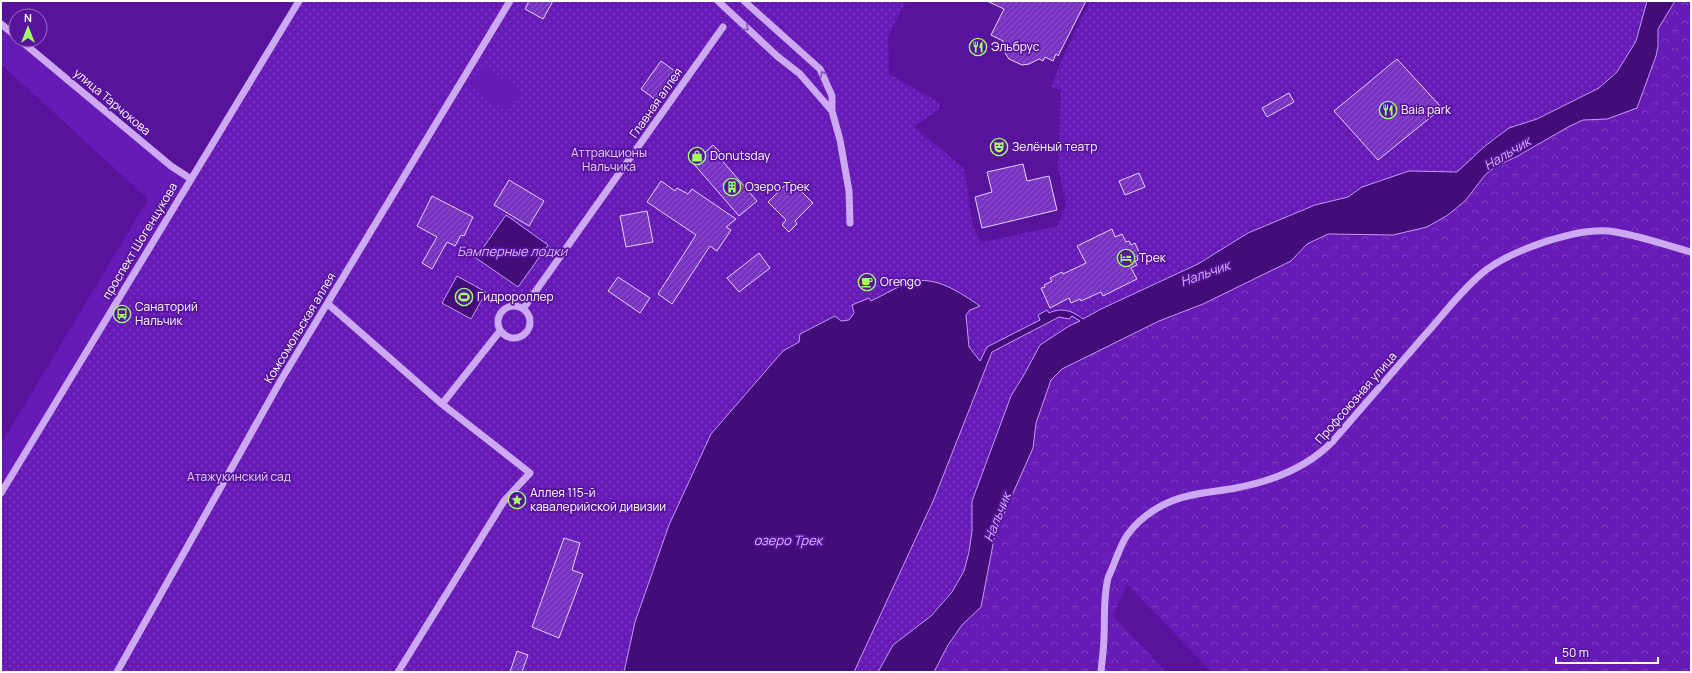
<svg xmlns="http://www.w3.org/2000/svg" width="1692" height="673" font-family="Manrope,sans-serif">
<defs>
<pattern id="forest-crowns" width="20" height="18" patternUnits="userSpaceOnUse"><rect width="20" height="18" fill="#661bb6"/><path d="M2 6a3 3 0 1 1 6 0M12 15a3 3 0 1 1 6 0" fill="none" stroke="#7d3dc1"/></pattern>
<pattern id="park-dots" width="8" height="8" patternUnits="userSpaceOnUse"><rect width="8" height="8" fill="#661bb6"/><path d="M2 2h.1M6 6h.1" fill="none" stroke="#7d3dc1" stroke-width="1.8" stroke-linecap="round"/></pattern>
<pattern id="building-hatch" width="6" height="6" patternUnits="userSpaceOnUse"><rect width="6" height="6" fill="#7833c0"/><path d="M-1 1l2-2M0 6l6-6M5 7l2-2" fill="none" stroke="#8c52c9"/></pattern>
</defs>
<rect width="100%" height="100%" fill="#57139c"/>
<path fill="url(#forest-crowns)" d="M1675,1h16v671h-479l-85,-88 -14,32 53,56h-232l14,-27 14,-20 19,-19 14,-72 38,-86 3,-25 15,-43 11,-11 97,-48 44,-17 88,-43 16,-17 21,-10 30,2 69,-9 21,-12 17,-14 20,-26 11,-9 20,-9 54,-31 13,-6 24,-1 30,-11 21,-62v-17z"/>
<path fill="url(#park-dots)" d="M299,1h607l-18,35 1,38 51,29 -1,6 -25,18 50,41 9,60 9,14 76,-16 8,-22 -8,-37 3,-77 -10,-3 11,-28 28,-58h557l-11,40 -19,31 -18,16 -62,31 -28,9 -24,18 -28,26 -48,-1 -47,16 -14,10 -33,8 -67,28 -50,31 -97,45 -32,17 -44,47 -14,23 -39,105v30l-3,21 -5,19 -12,21 -21,24 -38,29 -15,27h-877v-179z"/>
<path fill="#661bb6" d="M1,24l15,12v4h4l171,139 -190,314v-49l147,-245 -147,-135z
M483,66l38,24 -14,21 -37,-24z"/>
<path fill="#430c79" stroke="#c69bf6" d="M1647,1h28l-17,28v17l-2,10 -19,52 -30,11 -24,1 -13,6 -54,31 -20,9 -11,9 -20,26 -17,14 -21,12 -34,8 -65,-1 -21,10 -16,17 -88,43 -44,17 -97,48 -11,11 -15,43 -3,25 -38,86 -14,73 -19,18 -14,20 -14,27h-56l15,-27 38,-29 21,-24 12,-21 5,-19 3,-21v-30l39,-105 14,-23 15,-28 29,-19 11,-5 -8,-5 -3,3 -10,-2 -67,35 -58,147 -80,173h-230l11,-50 34,-97 42,-91 72,-83 16,-9 1,-8 35,-18 6,5 8,-1 5,-7 -2,-8 17,-7 2,3c13,-6 27,-15 40,-19 24,-7 50,11 69,24l-10,4 -4,5 3,32 11,14 7,-14 53,-27 -2,-5 9,-5 2,3c13,-6 24,-2 34,6l18,-10 97,-45 50,-31 67,-28 33,-8 14,-10 47,-16 48,1 28,-26 24,-18 28,-9 62,-31 18,-16 19,-31z
M506,215l42,30 -30,42 -42,-29z
M457,276l29,16 -15,27 -29,-16z"/>
<path fill="url(#building-hatch)" stroke="#e6d1fd" d="M529,1h24l-10,18 -18,-10z
M987,1h99l-28,55 -2,-2 -3,7 -8,-4 -2,4 -4,-2 -10,5 -7,1 -13,-6 -4,-6 -2,-12 -12,-6 13,-26z
M1397,59l45,49 -64,52 -44,-49z
M661,61l15,11 -20,28 -15,-11z
M1289,93l5,9 -27,15 -5,-9z
M713,145l9,9 -3,3 38,44 -18,15 -46,-53z
M1023,164l4,17 22,-5 8,34 -75,18 -7,-31 17,-5 -5,-20z
M1139,173l6,14 -20,8 -6,-14z
M509,180l35,21 -15,25 -35,-21z
M790,180l23,23 -18,18 2,3 -8,8 -7,-7 4,-5 -18,-18z
M661,181l14,10 2,-3 11,6 4,-5 44,30 -10,8 5,3 -14,21 -7,-5 -38,58 -14,-10 38,-59 -49,-33z
M432,196l41,21 -9,19 -3,-1 -6,11 -8,-4 -15,27 -10,-6 15,-26 -20,-11z
M647,211l6,31 -27,5 -6,-31z
M1112,229l3,8 7,-3 4,8 3,-1 2,4 4,-2 5,11 -3,2 1,4 -3,1 2,4 -6,3 6,11 -34,17 -2,-4 -20,9 -1,-2 -9,4 -2,-5 -19,10 -9,-20 4,-1 -1,-2 8,-4 -2,-3 12,-6 1,2 23,-11 -9,-17z
M759,253l11,15 -31,24 -12,-14z
M618,277l32,21 -10,15 -32,-22z
M564,538l16,5 -8,27 11,4 -24,64 -27,-11z
M517,651l11,4 -6,17h-12z"/>
<g fill="none" stroke-linecap="round" stroke-linejoin="round">
<path stroke="#cda9f4" stroke-width="7" d="M718,1l59,55 23,18 32,37
M744,1l76,68 12,27v15l8,29 9,51 1,32
M1,24l15,12
M20,40l151,126 20,13
M328,304l114,100 88,69 -26,28 -106,171
M498 322a16 16 0 1 1 32 0a16 16 0 1 1-32 0Z
M523,309l200,-282
M442,404l58,-73
M1,493l298,-492
M117,672l164,-292 229,-379
M1101,672c1,-12 3,-24 3,-36 1,-20 -1,-38 4,-58 2,-5 5,-11 7,-17 4,-9 7,-19 13,-27 14,-19 37,-33 60,-38 16,-4 32,-5 48,-8 37,-7 71,-20 97,-47 30,-35 61,-70 91,-105 20,-22 39,-48 62,-66 27,-20 89,-42 123,-39 26,3 56,14 82,21"/>
</g>
<defs><path id="oneway-chevron" d="M-2-3.5L2.5 0L-2 3.5" fill="none" stroke-width="1.6" stroke-linecap="round" stroke-linejoin="round"/></defs>
<g stroke="#864fbf">
<use href="#oneway-chevron" transform="translate(746 28) rotate(43)"/>
<use href="#oneway-chevron" transform="translate(823 74) rotate(-119)"/>
</g>
<defs>
<symbol id="restaurant-ring" viewBox="-11 -11 22 22"><circle r="9.5" fill="#57139c" stroke="#a0ff6b" stroke-width="1.5"/><path d="M-5-6h1v4h1v-4h1v4h1v-4h1v5L-1.5 .5V6h-2V.5L-5-1ZM5-6V6H3V1.5H1.5Q1.5-4 5-6Z" fill="#a0ff6b"/></symbol>
<symbol id="theatre-ring" viewBox="-11 -11 22 22"><circle r="9.5" fill="#57139c" stroke="#a0ff6b" stroke-width="1.5"/><path d="M-5-5.5Q0-4 5-5.5V0Q5 5 0 6Q-5 5-5 0ZM-3.3-2.5H-1v1.5H-3.3ZM1-2.5H3.3v1.5H1ZM-2.8 1Q0 5.5 2.8 1Z" fill="#a0ff6b"/></symbol>
<symbol id="shop-ring" viewBox="-11 -11 22 22"><circle r="9.5" fill="#57139c" stroke="#a0ff6b" stroke-width="1.5"/><path d="M-5-2.5h2.3a2.7 3.5 0 0 1 5.4 0H5L5.5 6h-11ZM-1.5-2.5h3a1.5 2.3 0 0 0-3 0Z" fill="#a0ff6b"/></symbol>
<symbol id="building-ring" viewBox="-11 -11 22 22"><circle r="9.5" fill="#57139c" stroke="#a0ff6b" stroke-width="1.5"/><path d="M-4-6H4V6H1V3H-1V6H-4ZM-2.5-4.3h1.7v1.8h-1.7ZM.8-4.3h1.7v1.8H.8ZM-2.5-1h1.7V.8h-1.7ZM.8-1h1.7V.8H.8Z" fill="#a0ff6b"/></symbol>
<symbol id="hotel-ring" viewBox="-11 -11 22 22"><circle r="9.5" fill="#57139c" stroke="#a0ff6b" stroke-width="1.5"/><path d="M-6-4.5h1.5V1H6V5H4.5V3h-9V5H-6ZM-4 0a1.8 1.8 0 1 1 3.6 0ZM.5 0V-2.5h3Q6-2.5 6 0Z" fill="#a0ff6b"/></symbol>
<symbol id="cafe-ring" viewBox="-11 -11 22 22"><circle r="9.5" fill="#57139c" stroke="#a0ff6b" stroke-width="1.5"/><path d="M-5.5-4.5H6V0H3Q3 3.5 0 3.5H-2.5Q-5.5 3.5-5.5 0ZM3-3.2v2h1.7v-2ZM-6 4.5H4V6H-6Z" fill="#a0ff6b"/></symbol>
<symbol id="stadium-ring" viewBox="-11 -11 22 22"><circle r="9.5" fill="#57139c" stroke="#a0ff6b" stroke-width="1.5"/><path d="M0-5a6.5 5 0 1 0 0 10a6.5 5 0 1 0 0-10ZM-3.5-1.8h7v3.6h-7Z" fill="#a0ff6b"/></symbol>
<symbol id="bus-ring" viewBox="-11 -11 22 22"><circle r="9.5" fill="#57139c" stroke="#a0ff6b" stroke-width="1.5"/><path d="M-5-6H5V4H4V6H2V4H-2V6H-4V4H-5ZM-3.5-4V0h7V-4ZM-3.5 1.2v1.5H-2V1.2ZM2 1.2v1.5H3.5V1.2Z" fill="#a0ff6b"/></symbol>
<symbol id="sight-ring" viewBox="-11 -11 22 22"><circle r="9.5" fill="#57139c" stroke="#a0ff6b" stroke-width="1.5"/><path d="M0-6L1.8-2.2L6-1.7L2.9 1.2L3.7 5.4L0 3.3L-3.7 5.4L-2.9 1.2L-6-1.7L-1.8-2.2Z" fill="#a0ff6b"/></symbol>
</defs>
<g fill-rule="evenodd">
<use href="#restaurant-ring" x="968" y="37" width="20" height="20"/>
<use href="#restaurant-ring" x="1378" y="100" width="20" height="20"/>
<use href="#theatre-ring" x="989" y="137" width="20" height="20"/>
<use href="#shop-ring" x="687" y="146" width="20" height="20"/>
<use href="#building-ring" x="722" y="177" width="20" height="20"/>
<use href="#hotel-ring" x="1116" y="248" width="20" height="20"/>
<use href="#cafe-ring" x="857" y="272" width="20" height="20"/>
<use href="#stadium-ring" x="454" y="287" width="20" height="20"/>
<use href="#bus-ring" x="112" y="304" width="20" height="20"/>
<use href="#sight-ring" x="507" y="490" width="20" height="20"/>
</g>
<g text-anchor="middle" stroke-width="3.5" stroke-linejoin="round" paint-order="stroke">
<g font-size="12" fill="#fff" stroke="#57139c" text-anchor="start">
<text x="991" y="51">Эльбрус</text>
<text x="1401" y="114">Baia park</text>
<text x="1012" y="151">Зелёный театр</text>
<text x="710" y="160">Donutsday</text>
<text x="745" y="191">Озеро Трек</text>
<text x="1139" y="262">Трек</text>
<text x="880" y="286">Orengo</text>
<text x="477" y="301">Гидророллер</text>
<text x="135" y="311">Санаторий<tspan x="135" dy="14">Нальчик</tspan></text>
<text x="530" y="497">Аллея 115-й<tspan x="530" dy="14">кавалерийской дивизии</tspan></text>
</g>
<g font-size="12" fill="#fff" stroke="#57139c">
<text transform="translate(112 102) rotate(40)" y="4">улица Тарчокова</text>
<text transform="translate(656 103) rotate(-55)" y="4">Главная аллея</text>
<text transform="translate(140 241) rotate(-59)" y="4">проспект Шогенцукова</text>
<text transform="translate(300 328) rotate(-59)" y="4">Комсомольская аллея</text>
<text transform="translate(1356 398) rotate(-49)" y="4">Профсоюзная улица</text>
</g>
<g font-size="12" fill="#e6d1fd" stroke="#57139c">
<text x="609" y="157">Аттракционы<tspan x="609" dy="14">Нальчика</tspan></text>
<text x="239" y="481">Атажукинский сад</text>
</g>
<g font-size="13" font-style="italic" fill="#d6b6fa" stroke="#57139c">
<text transform="translate(1507 153) rotate(-31)" y="5">Нальчик</text>
<text x="512" y="256">Бамперные лодки</text>
<text transform="translate(1205 273) rotate(-20)" y="5">Нальчик</text>
<text transform="translate(997 517) rotate(-68)" y="5">Нальчик</text>
<text x="788" y="545">озеро Трек</text>
</g>
</g>
<rect width="1692" height="673" fill="none" stroke="#ffffff" stroke-width="4"/>
<g transform="translate(28 28)"><circle r="19" fill="#57139c" stroke="#9a71c4"/>
<path d="M0-3L7 15L0 10L-7 15Z" fill="#a0ff6b"/>
<text y="-6" font-size="11" font-weight="bold" text-anchor="middle" fill="#ffffff">N</text>
</g>
<path d="M1556 657v6h102v-6" fill="none" stroke="#ffffff" stroke-width="2"/>
<text x="1562" y="657" font-size="12" fill="#ffffff" stroke="#57139c" stroke-width="3" paint-order="stroke">50 m</text>
</svg>
